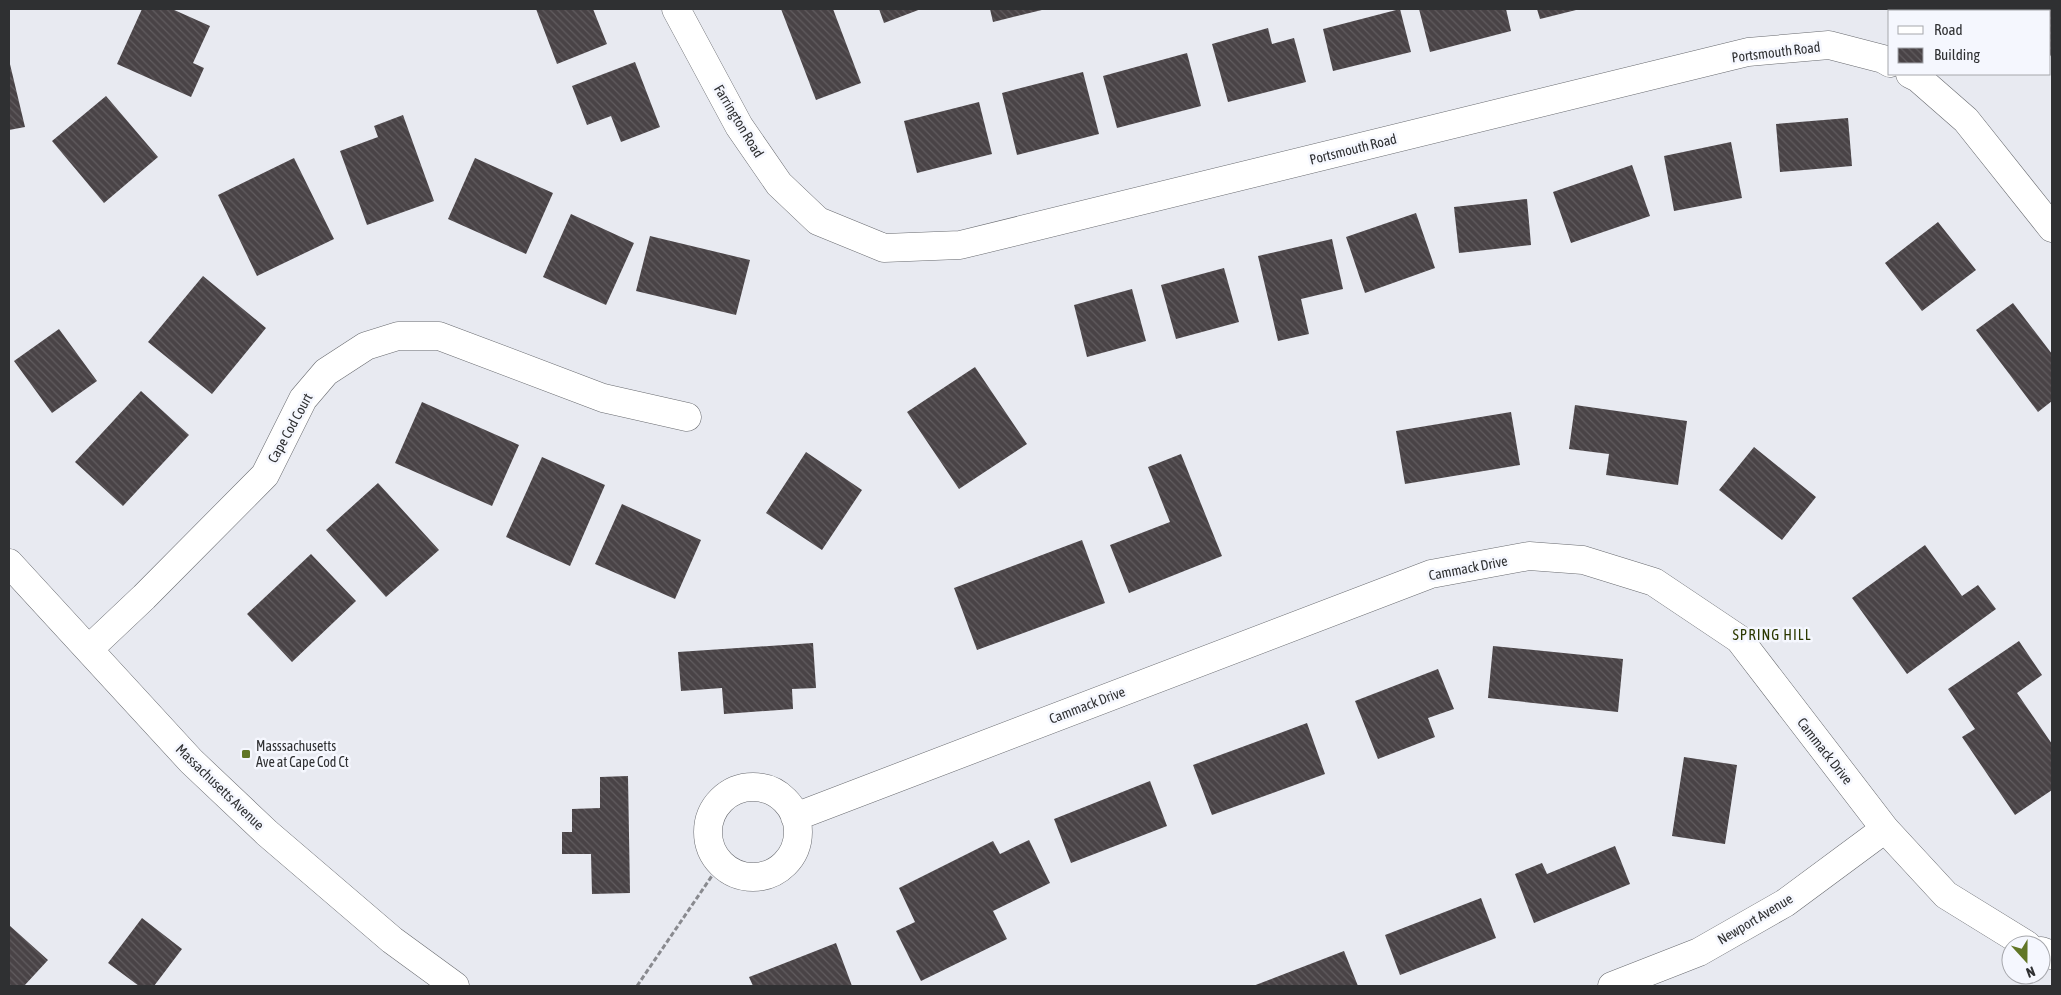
<svg xmlns="http://www.w3.org/2000/svg" width="2061" height="995" font-family="'Asap Condensed',sans-serif">
<defs>
<pattern id="building-back-hatch" width="6" height="6" patternUnits="userSpaceOnUse" patternTransform="scale(1.25)"><rect width="6" height="6" fill="#494346"/><path d="M-1 5l2 2M0 0l6 6M5-1l2 2" fill="none" stroke="#615c5f"/></pattern>
</defs>
<rect width="100%" height="100%" fill="#e8eaf1"/>
<path fill="url(#building-back-hatch)" d="M142,9h30l38,17 -17,37 11,5 -13,29 -74,-33z
M536,9h57l14,35 -50,20z
M781,9h52l28,74 -45,17z
M879,9h42l-37,14z
M990,9h56l-53,13z
M1400,9l11,43 -78,19 -10,-42z
M1419,9h87l5,22 -81,21z
M1537,9h43l-40,10z
M1999,9h53v49l-2,-3v-44h-48z
M1268,28l4,16 22,-6 12,44 -78,20 -16,-58z
M1187,53l14,53 -84,22 -14,-52z
M9,60l16,67 -16,3z
M635,62l25,65 -39,15 -10,-26 -24,9 -15,-39z
M1083,72l16,62 -82,21 -15,-62z
M106,96l52,61 -54,46 -52,-62z
M979,102l13,52 -75,19 -13,-52z
M403,115l31,86 -67,24 -27,-74 38,-14 -4,-11z
M1848,118l4,48 -72,6 -4,-48z
M1731,142l11,56 -68,13 -10,-55z
M294,158l40,81 -77,37 -39,-81z
M475,158l78,35 -27,61 -78,-35z
M1632,165l18,51 -79,27 -18,-51z
M1527,199l4,46 -72,8 -5,-46z
M1416,213l19,55 -70,25 -19,-56z
M571,214l63,29 -28,62 -63,-28z
M1938,222l38,48 -54,41 -37,-48z
M650,236l100,24 -14,55 -100,-24z
M1332,239l11,50 -42,10 8,35 -31,7 -20,-85z
M1224,268l15,54 -63,17 -15,-54z
M203,276l63,52 -54,66 -64,-52z
M1132,289l14,52 -59,16 -13,-52z
M2013,303l39,51v47l-14,11 -62,-82z
M59,329l38,52 -45,32 -38,-52z
M975,367l52,77 -68,45 -52,-77z
M141,391l48,44 -66,71 -48,-44z
M422,402l97,43 -27,61 -97,-43z
M1575,405l112,16 -9,64 -72,-10 3,-21 -40,-5z
M1511,412l9,53 -115,19 -9,-53z
M1754,447l62,50 -34,43 -63,-50z
M806,452l56,38 -40,60 -56,-37z
M1181,454l41,102 -93,37 -19,-48 60,-23 -22,-55z
M542,457l63,28 -35,81 -64,-29z
M378,483l61,67 -53,47 -60,-67z
M622,504l79,36 -26,59 -80,-35z
M1082,540l23,63 -128,47 -23,-62z
M1925,545l37,51 16,-11 18,24 -89,65 -55,-76z
M311,554l45,47 -64,61 -45,-48z
M2019,641l23,34 -25,18 35,51v46l-37,25 -53,-78 13,-8 -27,-40z
M813,643l3,45 -24,1 1,20 -69,5 -2,-26 -41,3 -3,-39z
M1493,646l130,13 -5,53 -130,-14z
M1438,669l16,40 -26,9 7,19 -57,22 -23,-58z
M1307,723l18,51 -113,41 -19,-50z
M1684,757l53,8 -12,79 -53,-8z
M628,776l2,117 -38,1 -1,-40h-29v-22h10v-23l28,-1v-31z
M1150,781l17,45 -96,37 -17,-44z
M1029,840l21,43 -57,28 14,28 -86,42 -25,-50 19,-9 -16,-34 94,-47 7,13z
M1615,846l15,38 -96,39 -19,-49 27,-11 5,11z
M1481,898l15,40 -96,37 -15,-40z
M142,918l40,31 -28,37h-15l-31,-23z
M9,925l39,35 -24,26h-15z
M836,943l16,43h-99l-4,-9z
M1344,951l14,35h-105z"/>
<g fill="none" stroke-linecap="round" stroke-linejoin="round">
<defs>
<path id="minor" d="M676,9l63,117 40,58 39,37 66,27 76,-3 788,-193 81,-7 54,14 7,4
M1910,74l8,4 48,42 86,108
M89,649l55,-52 121,-122 38,-76 23,-27 40,-26 32,-10h41l164,62 84,19
M708 832a45 45 0 1 1 90 0a45 45 0 1 1-90 0Z
M795,817l636,-243 98,-18 54,4 71,22 85,57 146,190 61,66 81,50
M2041,951l11,4
M1612,986l87,-34 86,-49 100,-74"/>
<path id="major" d="M9,563l182,198 76,72 125,107 63,46"/>
</defs>
<use href="#minor" stroke="#686a6f" stroke-width="29"/>
<use href="#major" stroke="#686a6f" stroke-width="29"/>
<path stroke="#898a8f" stroke-width="3" stroke-dasharray="5 2.5" stroke-linecap="butt" d="M637,986l83,-122"/>
<use href="#minor" stroke="#fff" stroke-width="28"/>
<use href="#major" stroke="#fff" stroke-width="28"/>
</g>
<rect fill="#617626" stroke="#f5f7fe" stroke-width="2" x="241" y="749" width="10" height="10" rx="2.5"/>
<g text-anchor="middle" stroke-width="5" stroke-linejoin="round" paint-order="stroke">
<g font-size="14" fill="#2f3032" stroke="#f5f7fe">
<text transform="translate(1776 52) rotate(-7)" y="5">Portsmouth Road</text>
<text transform="translate(739 121) rotate(59)" y="5">Farrington Road</text>
<text transform="translate(1353 149) rotate(-14)" y="5">Portsmouth Road</text>
<text transform="translate(290 428) rotate(-61)" y="5">Cape Cod Court</text>
<text transform="translate(1468 568) rotate(-11)" y="5">Cammack Drive</text>
<text transform="translate(1087 705) rotate(-21)" y="5">Cammack Drive</text>
<text transform="translate(1825 751) rotate(52)" y="5">Cammack Drive</text>
<text transform="translate(220 787) rotate(44)" y="5">Massachusetts Avenue</text>
<text transform="translate(1755 919) rotate(-31)" y="5">Newport Avenue</text>
</g>
<g font-size="14" fill="#2f3032" stroke="#f5f7fe" text-anchor="start">
<text x="256" y="751">Masssachusetts<tspan x="256" dy="16">Ave at Cape Cod Ct</tspan></text>
</g>
<g font-size="15" letter-spacing="1" fill="#2c3900" stroke="#f5f7fe">
<text x="1772" y="640">SPRING HILL</text>
</g>
</g>
<rect width="2061" height="995" fill="none" stroke="#2f3032" stroke-width="20"/>
<rect x="1888" y="10" width="162" height="65" fill="#f5f7fe" stroke="#a6a7ac"/>
<rect x="1898" y="26" width="25" height="8" fill="#ffffff" stroke="#a6a7ac"/>
<text x="1934" y="35" font-size="15" fill="#2f3032">Road</text>
<rect x="1898" y="48" width="25" height="15" fill="url(#building-back-hatch)" stroke="#a6a7ac"/>
<text x="1934" y="60" font-size="15" fill="#2f3032">Building</text>
<g transform="translate(2026 960) rotate(159)"><circle r="24" fill="#f5f7fe" stroke="#a6a7ac"/>
<path d="M0-4L9 19L0 12L-9 19Z" fill="#617626"/>
<text y="-8" font-size="14" font-weight="bold" text-anchor="middle" fill="#2f3032">N</text>
</g>
</svg>
